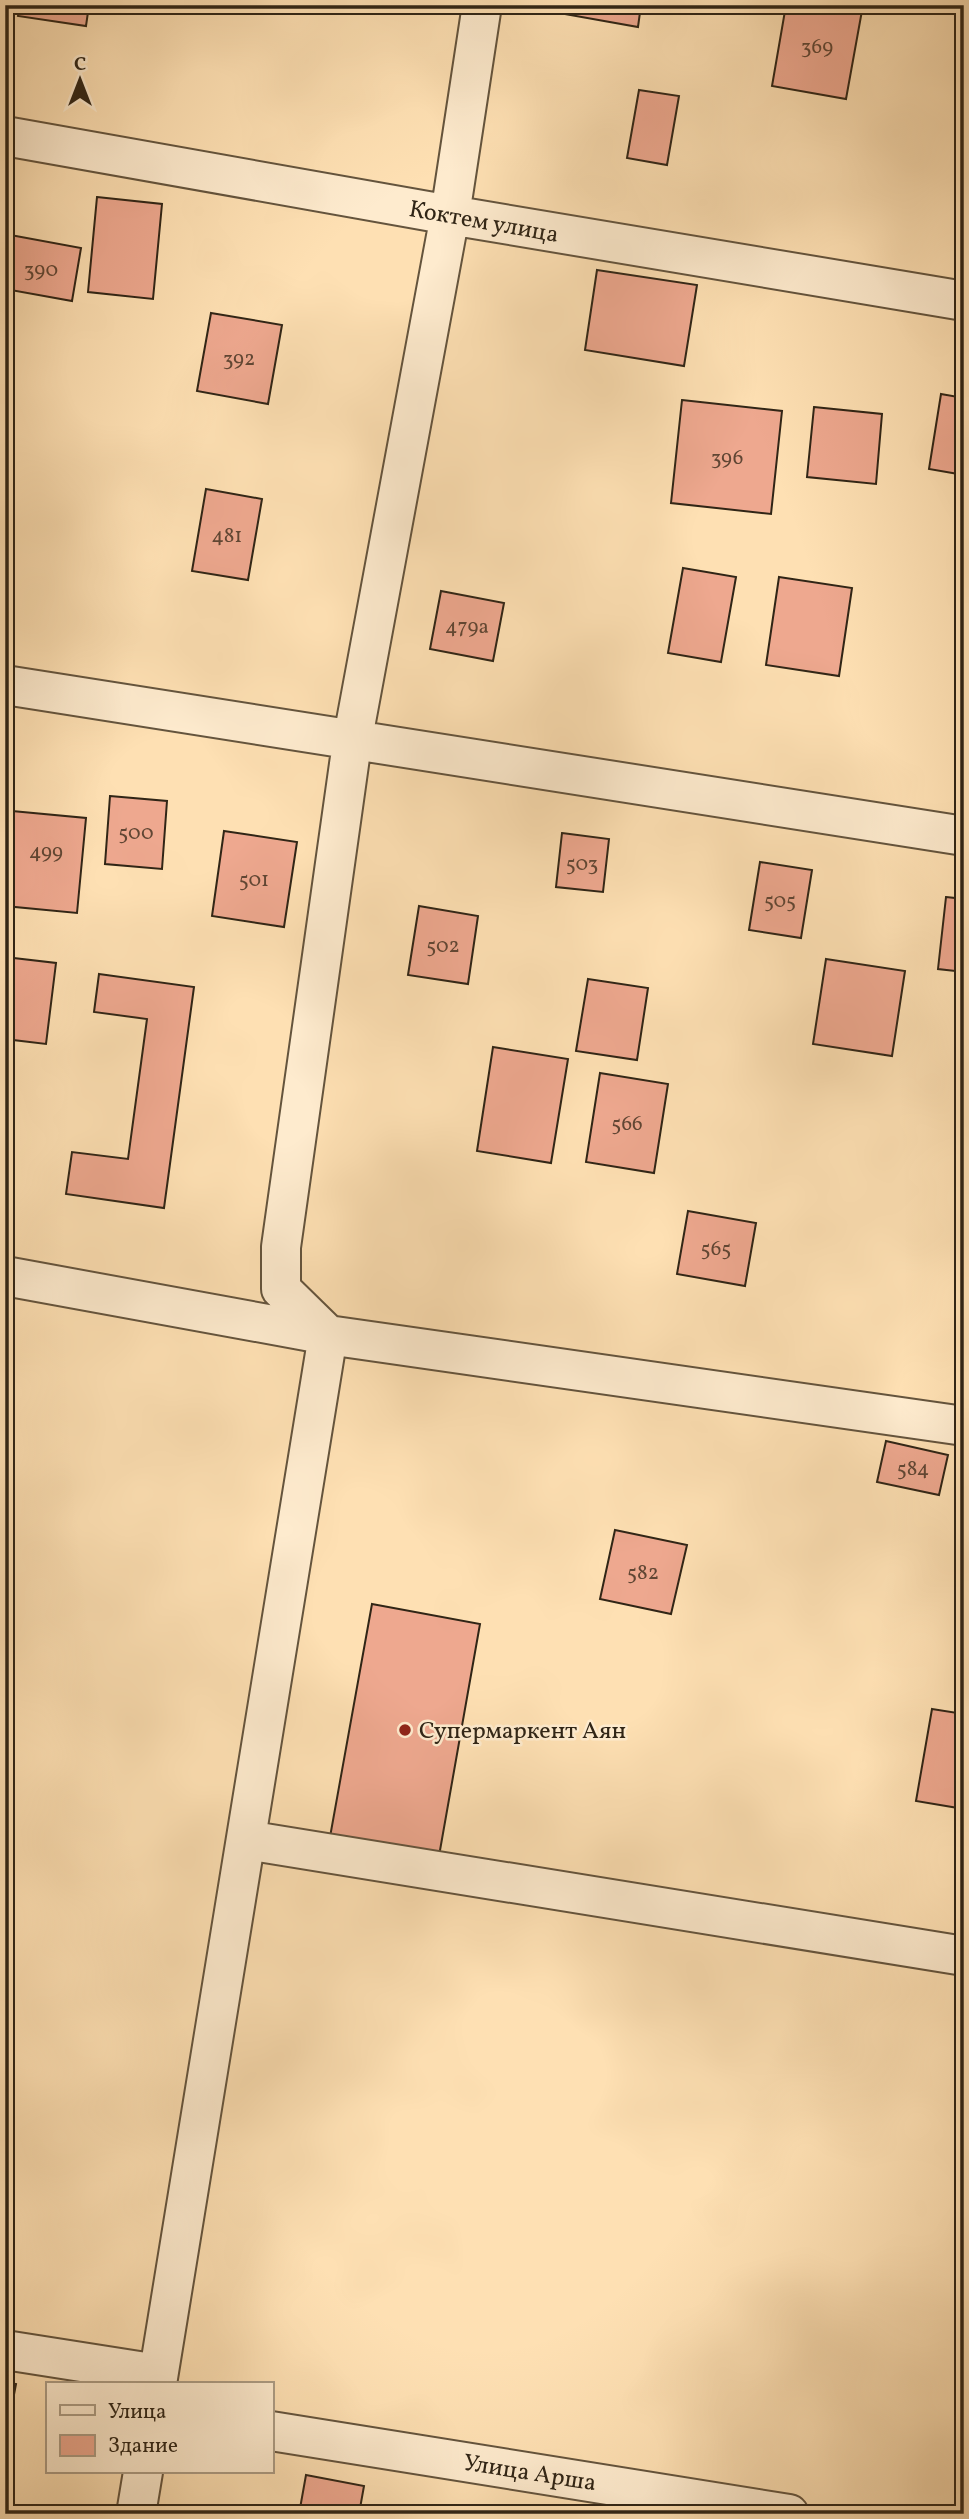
<svg xmlns="http://www.w3.org/2000/svg" width="969" height="2519" font-family="Vollkorn,serif">
<rect width="100%" height="100%" fill="#fee0b3"/>
<filter id="stains"><feTurbulence type="fractalNoise" baseFrequency=".00286" numOctaves="4"/><feColorMatrix values="0 0 0 0 .2 0 0 0 0 .09 0 0 0 0 .02 0 0 0 .5 -.17"/></filter>
<radialGradient id="worn" r=".72"><stop offset=".6" stop-color="#630" stop-opacity="0"/><stop offset="1" stop-color="#630" stop-opacity=".3"/></radialGradient>
<path fill="#eea88f" stroke="#302516" stroke-width="2" d="M20,5h69l-3,21 -68,-10z
M363,5h70l-1,9z
M561,5h80l-3,22 -79,-14z
M786,5h77l-17,94 -74,-13z
M639,90l40,6 -12,69 -40,-7z
M97,197l65,7 -9,95 -65,-7z
M5,234l76,14 -9,53 -67,-12z
M597,270l100,15 -13,81 -99,-16z
M211,313l71,12 -14,79 -71,-13z
M941,394l23,4v77l-35,-6z
M682,400l100,11 -11,103 -100,-11z
M814,407l68,7 -6,70 -69,-7z
M206,489l56,10 -14,81 -56,-9z
M683,568l53,9 -15,85 -53,-9z
M779,577l73,11 -13,88 -73,-11z
M441,591l63,12 -11,58 -63,-12z
M110,796l57,5 -5,68 -57,-5z
M12,811l74,7 -9,95 -72,-7z
M224,831l73,11 -13,85 -72,-11z
M562,833l47,6 -6,53 -47,-5z
M760,862l52,8 -11,68 -52,-8z
M946,897l18,2v73l-26,-3z
M419,906l59,10 -10,68 -60,-9z
M5,957l51,6 -10,81 -41,-5z
M826,959l79,12 -13,85 -79,-12z
M99,974l95,13 -30,221 -98,-14 6,-42 56,7 19,-140 -53,-7z
M588,979l60,9 -11,72 -61,-9z
M493,1047l75,12 -17,104 -74,-12z
M600,1073l68,11 -14,89 -68,-11z
M688,1211l68,12 -11,63 -68,-12z
M886,1441l62,14 -9,40 -62,-13z
M615,1530l72,15 -16,69 -71,-15z
M372,1604l108,20 -41,232 -109,-19z
M932,1709l32,5v95l-48,-8z
M5,2382l11,2 -11,58z
M306,2475l58,11 -5,28h-60z"/>
<g fill="none" stroke-linecap="round" stroke-linejoin="round">
<defs>
<path id="minor" d="M5,136l445,79 514,86
M5,685l959,151
M5,1276l323,59 636,91
M246,1840l718,116
M5,2350l153,24
M157,2384l171,-1049 -47,-46v-42l71,-504 98,-528 32,-210
M271,2431l518,83
M136,2514l7,-42"/>
</defs>
<use href="#minor" stroke="#64543d" stroke-width="42"/>
<use href="#minor" stroke="#feebce" stroke-width="38"/>
</g>
<circle fill="#8f2418" stroke="#feebce" stroke-width="2.5" cx="405" cy="1730" r="7"/>
<g text-anchor="middle" stroke-width="5" stroke-linejoin="round" paint-order="stroke">
<g font-size="21" fill="#604634">
<text x="817" y="53">369</text>
<text x="41" y="276">390</text>
<text x="239" y="365">392</text>
<text x="727" y="464">396</text>
<text x="227" y="542">481</text>
<text x="467" y="633">479а</text>
<text x="136" y="839">500</text>
<text x="46" y="858">499</text>
<text x="582" y="870">503</text>
<text x="254" y="886">501</text>
<text x="780" y="907">505</text>
<text x="443" y="952">502</text>
<text x="627" y="1130">566</text>
<text x="716" y="1255">565</text>
<text x="913" y="1475">584</text>
<text x="643" y="1579">582</text>
</g>
<g font-size="24" fill="#302516" stroke="#feebce">
<text transform="translate(484 221) rotate(10)" y="8">Коктем улица</text>
<text transform="translate(530 2472) rotate(9)" y="8">Улица Арша</text>
</g>
<g font-size="24" fill="#302516" stroke="#feebce" text-anchor="start">
<text x="419" y="1738">Супермаркент Аян</text>
</g>
</g>
<rect width="969" height="2519" fill="none" stroke="#fee0b3" stroke-width="28"/>
<rect x="7" y="7" width="955" height="2505" fill="none" stroke="#302516" stroke-width="3.5"/>
<rect x="14" y="14" width="941" height="2491" fill="none" stroke="#302516" stroke-width="2"/>
<rect x="46" y="2382" width="228" height="91" fill="#feebce" stroke="#ac9c84" stroke-width="2"/>
<rect x="60" y="2405" width="35" height="10" fill="#feebce" stroke="#ac9c84" stroke-width="2"/>
<text x="108" y="2418" font-size="21" fill="#302516">Улица</text>
<rect x="60" y="2435" width="35" height="21" fill="#eea88f" stroke="#ac9c84" stroke-width="2"/>
<text x="108" y="2452" font-size="21" fill="#302516">Здание</text>
<g transform="translate(80 80)" stroke="#feebce" stroke-width="5" paint-order="stroke">
<path d="M0-5L12 26L0 18L-12 26Z" fill="#302516"/>
<text y="-10" font-size="19" font-weight="bold" text-anchor="middle" fill="#302516">С</text>
</g>
<rect width="100%" height="100%" filter="url(#stains)"/>
<rect width="100%" height="100%" fill="url(#worn)"/>
</svg>
